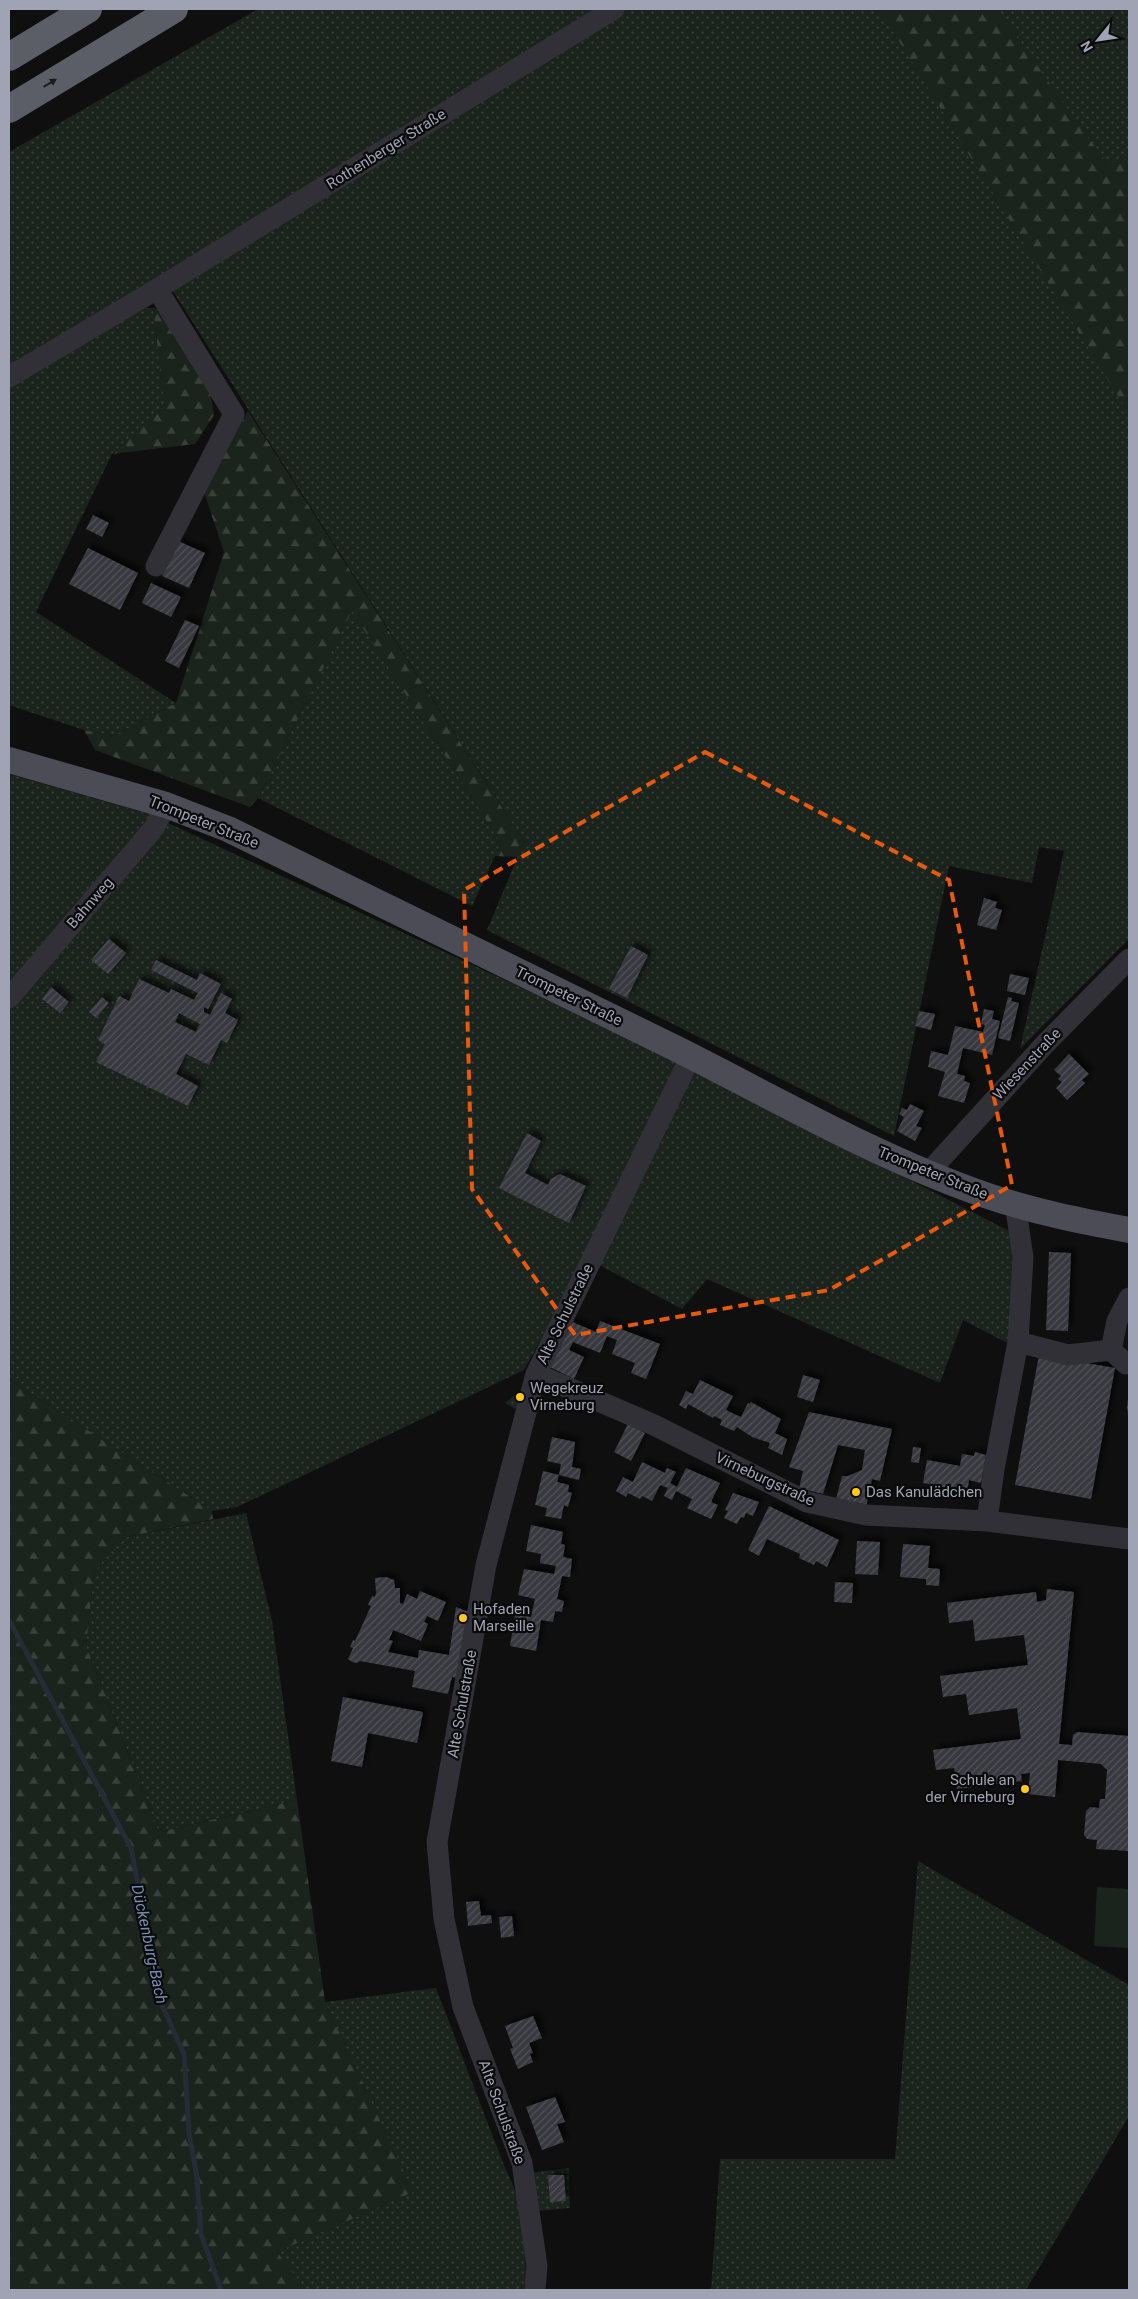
<svg xmlns="http://www.w3.org/2000/svg" width="1138" height="2299" font-family="Roboto,sans-serif">
<defs>
<pattern id="grass-dots" width="8" height="8" patternUnits="userSpaceOnUse" patternTransform="scale(1.25)"><rect width="8" height="8" fill="#1b231d"/><path d="M2 2h.1M6 6h.1" fill="none" stroke="#39403b" stroke-width="1.8" stroke-linecap="round"/></pattern>
<pattern id="forest-firs" width="22" height="20" patternUnits="userSpaceOnUse" patternTransform="scale(1.25)"><rect width="22" height="20" fill="#1b231d"/><path d="M5 1l3.5 6h-7zM16 11l3.5 6h-7z" fill="#39403b"/></pattern>
<pattern id="building-hatch" width="6" height="6" patternUnits="userSpaceOnUse" patternTransform="scale(1.25)"><rect width="6" height="6" fill="#38393f"/><path d="M-1 1l2-2M0 6l6-6M5 7l2-2" fill="none" stroke="#525258"/></pattern>
<filter id="shadow"><feDropShadow dx="4.5" dy="-4.5" stdDeviation="2.5" flood-color="#0009"/></filter>
</defs>
<rect width="100%" height="100%" fill="#0f0f10"/>
<path fill="url(#grass-dots)" d="M258,9h871v930l-109,110 44,-198 -25,-4 -7,36 -83,-17 -55,270 -407,-206 37,-88 -362,-568 -153,94v-216z
M139,308h14l12,95 -53,51 -76,158 140,91 -63,33 -29,-6 -75,-25v-318z
M352,610l149,233 -29,63 -214,-108z
M9,774l140,40 525,245 347,178 -10,108 -48,-25 -23,63 -233,-104 -25,30 -96,-51 -62,112 -287,137 -25,4 -203,-132z
M521,1390l6,4 -6,18 -16,-9z
M246,1513l26,108 25,179 -138,32 -73,-186 8,-73 24,-34z
M918,1861l211,124v131l-103,174h-315l9,-131h175z
M436,1988l67,175 19,43 5,84h-221l-30,-38 136,-60 -87,-190z
M569,2168l1,40 -34,3 -6,-38z"/>
<path fill="url(#forest-firs)" d="M879,9h118l110,155 22,-8v269l-3,-16z
M153,308l7,2 50,81 4,24 -19,29 -83,10 52,-51z
M248,411l276,431 -6,15 -23,-1 6,-13 -149,-232 -94,187 -8,9 -155,-57 -11,-20 29,6 63,-33 48,-151 -21,-63z
M9,1379l203,132 1,8 -95,20 -24,34 -8,73 73,186 138,-32 28,202 88,190 -136,60 29,38h-297z"/>
<path fill="#1b231d" d="M1097,1887l32,2v59l-35,-2z"/>
<g fill="none" stroke-linecap="round" stroke-linejoin="round">
<path stroke="#252c35" stroke-width="5" d="M9,1620l122,228 30,155 23,51 5,78 8,46 4,56 20,56"/>
</g>
<path fill="url(#building-hatch)" fill-rule="evenodd" filter="url(#shadow)" d="M93,515l16,8 -7,14 -16,-8z
M178,541l27,12 -16,35 -27,-12z
M88,548l50,25 -18,37 -51,-26z
M151,583l30,14 -10,20 -29,-14z
M185,620l14,6 -20,42 -14,-7z
M984,898l13,4 -2,6 7,2 -6,20 -19,-5z
M109,939l17,14 -18,21 -17,-14z
M631,946l17,9 -21,43 -18,-9z
M156,960l41,20 3,-7 21,11 -13,25 -4,-2v5l6,3 11,-22 11,6 -7,14 13,7 -11,23 -6,-3 -12,25 -23,-11 -10,20 22,12 -10,20 -92,-44 9,-18 -7,-4 21,-44 10,5 10,-22 30,14 2,-4 23,11 4,-7 -47,-23zM179,1013l21,11 -4,8 -21,-10z
M1010,974l19,4 -4,17 -18,-4z
M51,987l18,15 -9,11 -18,-14z
M102,997l7,6 -13,15 -7,-6z
M1008,997l4,1 -1,3 8,2 -9,38 -12,-3z
M984,1009l10,2 -2,8 8,2 -8,34 -29,-7 -6,26 8,2 -1,5 6,2 -6,20 -26,-7 7,-24 -17,-5 3,-16 17,4 7,-29 28,6 2,-7 -4,-1z
M919,1011l16,3 -4,16 -16,-4z
M1069,1054l20,20 -7,6 3,3 -18,17 -11,-12 6,-6 -4,-3 3,-3 -7,-6z
M910,1104l14,7 -8,15 6,2 -7,13 -18,-10 7,-14 -5,-3 3,-6 5,2z
M527,1133l14,8 -16,32 23,12 3,-6 9,-5 26,12 -17,37 -70,-35z
M1049,1252l22,1 -3,78 -22,-1z
M570,1321l26,11 4,-11 60,23 -14,35 -15,-6 4,-10 -23,-9 5,-14 -10,-4 -7,17 -27,-11 -4,8 15,7 -10,22 -24,-12z
M1039,1355l76,13 -24,131 -76,-14z
M803,1375l17,5 -7,22 -16,-5z
M700,1380l33,16 -7,14 8,4 7,3 7,-14 2,1 1,-2 30,17 -6,14 12,6 -5,16 -14,-7 2,-5 -18,-6 -15,-10 -3,4 -14,-6 2,-5 -8,-4 -1,2 -25,-14 -2,5 -7,-4 7,-14 7,3z
M1128,1399h1l-1,16 -1,-8z
M809,1412l83,17 -12,52 -8,-2 -6,28 -30,-8 6,-23h6l14,-6 3,-20 -27,-5 -15,49 -24,-6 4,-17 -14,-4z
M628,1424l17,9 -14,28 -17,-9z
M552,1437l23,5 -3,25 9,2 -2,11 -20,-5 -2,7 12,3 -1,7 4,1 -4,14 -4,-2 -3,14 -16,-3 2,-8 -12,-3 8,-34 16,4 2,-11 -14,-3z
M913,1447l8,1 -2,15 -8,-1z
M975,1452l11,3 -5,28 -12,-3 -2,12 -44,-9 4,-23 33,6 2,-12 12,2z
M642,1462l23,11 2,-5 9,4 -6,11 7,4 9,-19 34,15 -9,19 7,3 -7,14 -24,-11 5,-9 -16,-8 -4,9 -8,-4 4,-8 -8,-3 -8,16 -10,-5 -2,3 -12,-6 -2,4 -10,-6 7,-14 10,5z
M733,1493l26,9 -6,14 -7,-3 -2,5 -3,-1 -4,7 -13,-6 4,-7 -3,-1z
M769,1506l70,34 -12,27 -11,-6 -2,4 -15,-7 1,-4 -33,-15 -8,17 -11,-6z
M531,1525l32,7 -2,12 4,1 -2,12 9,2 -2,18 -8,-1 -5,23 7,2 -2,11 -7,-1 -2,11 -12,-2 -5,31 -26,-5 5,-31 16,2 4,-18 -17,-4 6,-26 30,5 2,-8 -16,-3 1,-9 -15,-3z
M857,1541l23,1 -2,33 -23,-1z
M903,1544l27,2 -2,22 12,1 -1,17 -13,-1v-6l-26,-2z
M386,1577l8,3 1,8h5v15l3,1 4,-10 10,5 3,-8 26,11 -8,19 -11,-5 -3,6 4,2 -7,17 -28,-11 -4,10 4,1 -5,11 30,6 1,-8 30,5 7,-48 15,6 -12,65 -7,-1 -4,17 -36,-7 3,-16 -55,-10 -3,2 -5,-1 -4,-3 5,-11 -3,-1 3,-7 2,1 16,-35 -3,-1 4,-9 3,1 1,-4 -1,-15z
M835,1582l18,1 -1,20 -18,-1z
M1047,1589l27,3 -15,152 13,1 1,-10 4,-3 52,4v115l-33,-2 1,-9 -10,-1 -3,-4 2,-24 4,-4 9,1 1,-9h5l2,-29 -6,-6 -43,-4 -3,37 -27,-3 2,-21 -9,1 1,7 -65,8 -3,-21 -18,2 -3,-20 88,-11 -4,-31 -48,7 -3,-21 -23,3 -3,-21 88,-11 -4,-30 -49,6 -2,-21 -24,3 -2,-20 89,-11 1,10 9,-2z
M343,1697l80,15 -6,31 -49,-10 -6,34 -31,-6z
M479,1901l2,15 10,-1 1,8 -24,3 -2,-24z
M512,1916l2,20 -13,2 -2,-21z
M533,2016l9,22 -13,5 4,10 -3,1 3,8 -15,7 -8,-20 3,-1 -8,-22z
M555,2097l10,25 -8,2 7,18 -22,8 -16,-43z
M548,2175h16l2,26 -16,1z"/>
<g fill="none" stroke-linecap="round" stroke-linejoin="round">
<path stroke="#303036" stroke-width="21" d="M9,377l148,-88 457,-280
M156,566l78,-152 -77,-125
M9,998l145,-170 12,-23
M928,1173l117,-129 84,-85
M1129,1298l-12,23 -6,29 15,14 3,-1
M1018,1342l50,13 43,-5
M536,1374l118,51 153,77 59,13 121,6 142,18
M987,1521l7,-52 24,-127 5,-85 -8,-54
M535,2290l2,-24 -15,-103 -59,-156 -19,-88 -7,-77 49,-277 50,-191 155,-318"/>
<path stroke="#4b4c55" stroke-width="26" d="M9,760l157,45 62,24c149,72 298,145 447,219 102,51 201,109 310,147 46,16 96,26 144,35"/>
<path stroke="#5b5d67" stroke-width="28" d="M9,57l79,-48
M9,109l165,-100"/>
</g>
<defs><path id="oneway-solid" d="M-6-.8H1V-3.2L6.5 0L1 3.2V.8H-6Z" transform="scale(1.25)"/></defs>
<use fill="#1a1b1d" href="#oneway-solid" transform="translate(50 83) rotate(-31)"/>
<path fill="none" stroke="#e8590c" stroke-width="4" stroke-dasharray="10 6" stroke-linejoin="round" d="M705,752l244,128 63,305 -183,105 -254,45 -103,-146 -8,-299z"/>
<g fill="#ffca18" stroke="#0a0a0b" stroke-width="2">
<circle cx="520" cy="1397" r="5"/>
<circle cx="856" cy="1492" r="5"/>
<circle cx="463" cy="1618" r="5"/>
<circle cx="1025" cy="1789" r="5"/>
</g>
<g text-anchor="middle" stroke-width="4.5" stroke-linejoin="round" paint-order="stroke">
<g font-size="15" fill="#9fa3b3" stroke="#0a0a0b">
<text transform="translate(386 149) rotate(-32)" y="5">Rothenberger Straße</text>
<text transform="translate(204 822) rotate(22)" y="5">Trompeter Straße</text>
<text transform="translate(90 903) rotate(-49)" y="5">Bahnweg</text>
<text transform="translate(569 996) rotate(26)" y="5">Trompeter Straße</text>
<text transform="translate(1027 1064) rotate(-47)" y="5">Wiesenstraße</text>
<text transform="translate(933 1173) rotate(22)" y="5">Trompeter Straße</text>
<text transform="translate(565 1314) rotate(-64)" y="5">Alte Schulstraße</text>
<text transform="translate(765 1479) rotate(25)" y="5">Virneburgstraße</text>
<text transform="translate(462 1704) rotate(-80)" y="5">Alte Schulstraße</text>
<text transform="translate(502 2112) rotate(70)" y="5">Alte Schulstraße</text>
</g>
<g font-size="15" fill="#9fa3b3" stroke="#0a0a0b" text-anchor="start">
<text x="530" y="1393">Wegekreuz<tspan x="530" dy="17">Virneburg</tspan></text>
<text x="866" y="1497">Das Kanulädchen</text>
<text x="473" y="1614">Hofaden<tspan x="473" dy="17">Marseille</tspan></text>
<text x="1015" y="1785" text-anchor="end">Schule an<tspan x="1015" dy="17">der Virneburg</tspan></text>
</g>
<g font-size="16" font-style="italic" fill="#718db2" stroke="#0a0a0b">
<text transform="translate(150 1944) rotate(78)" y="6">Dückenburg-Bach</text>
</g>
</g>
<rect width="1138" height="2299" fill="none" stroke="#9fa3b3" stroke-width="20"/>
<g transform="translate(1098 40) rotate(240)" stroke="#0a0a0b" stroke-width="4" paint-order="stroke">
<path d="M0-4L9 19L0 12L-9 19Z" fill="#9fa3b3"/>
<text y="-8" font-size="14" font-weight="bold" text-anchor="middle" fill="#9fa3b3">N</text>
</g>
</svg>
